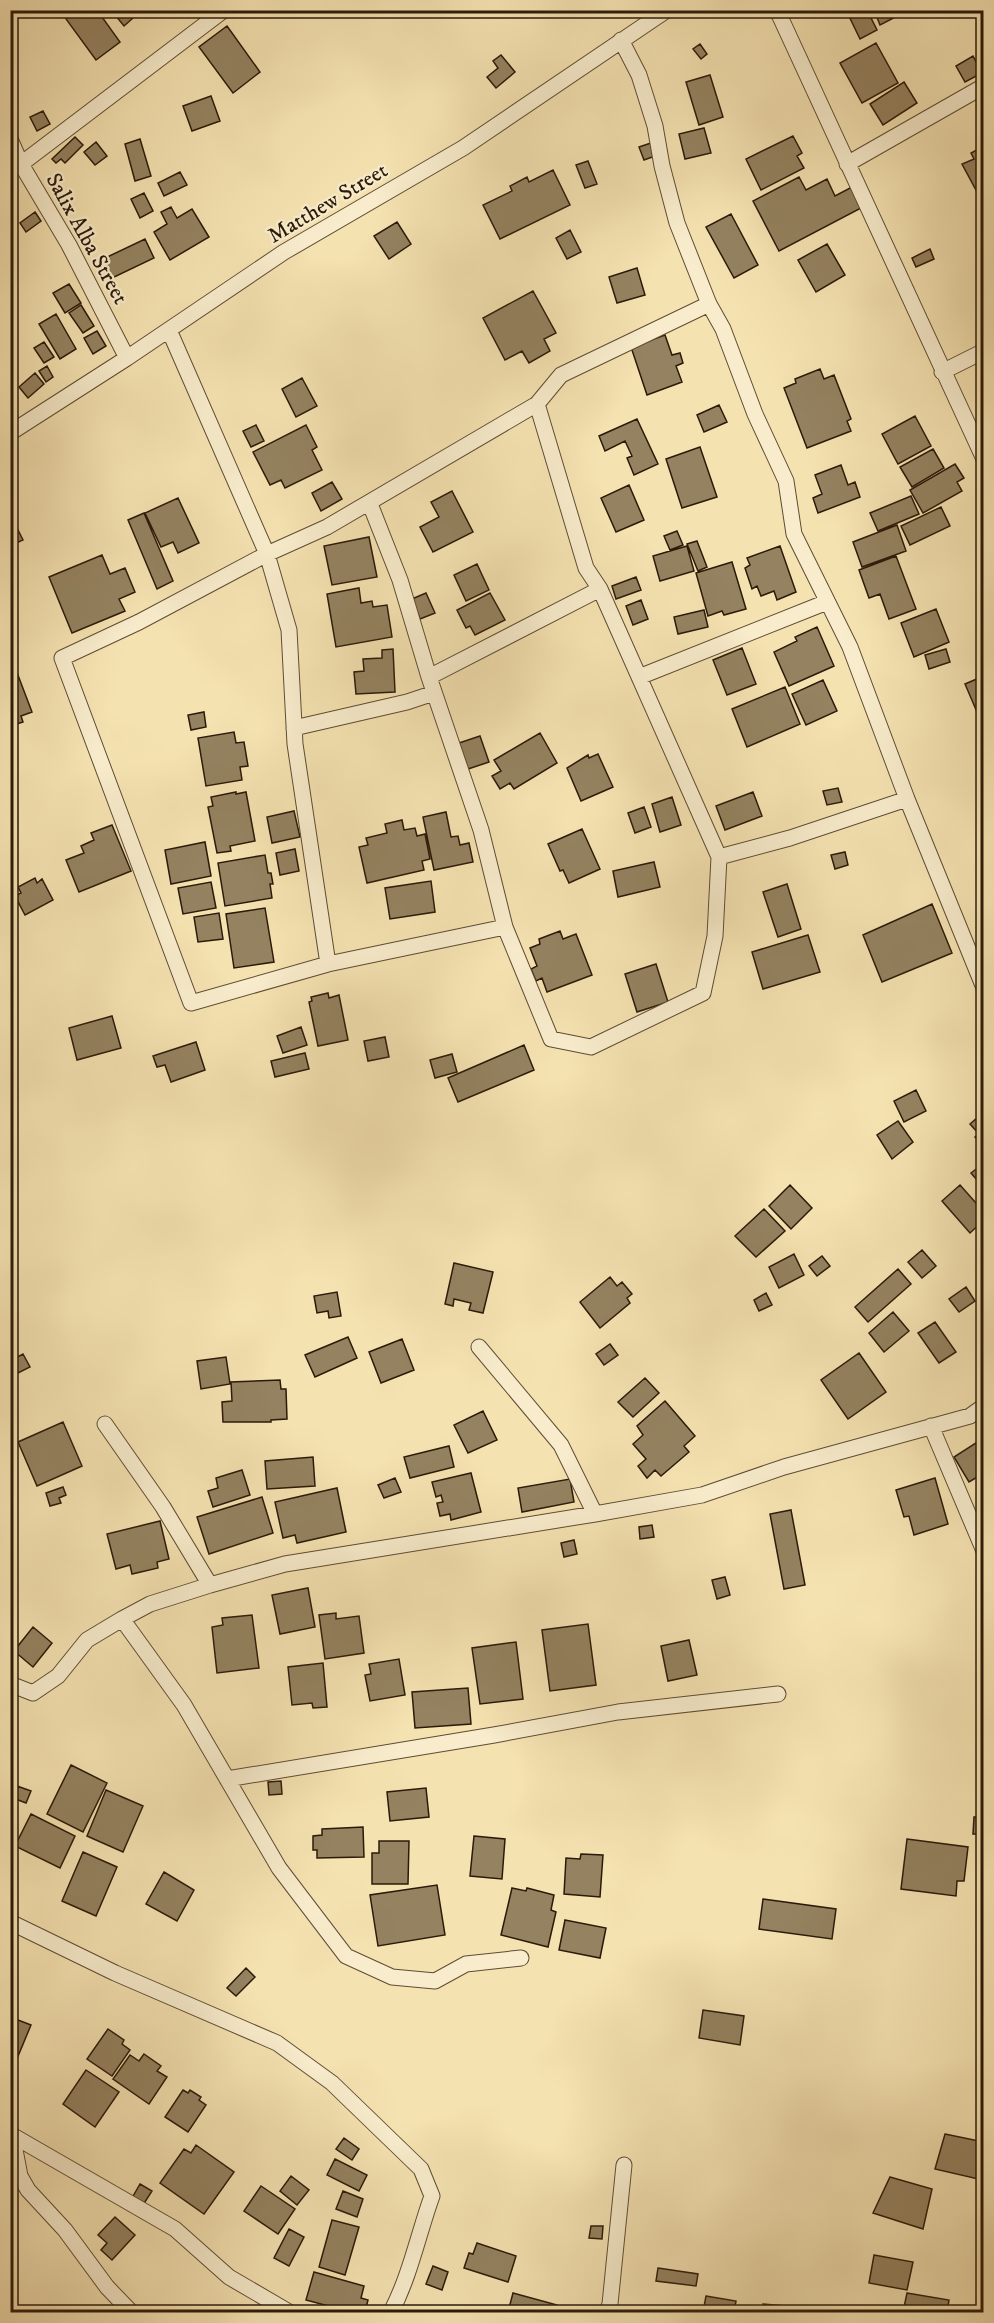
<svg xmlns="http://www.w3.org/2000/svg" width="994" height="2323" font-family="'IM FELL DW Pica',serif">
<rect width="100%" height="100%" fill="#f5e2b1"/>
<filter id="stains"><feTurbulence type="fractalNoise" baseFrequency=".00333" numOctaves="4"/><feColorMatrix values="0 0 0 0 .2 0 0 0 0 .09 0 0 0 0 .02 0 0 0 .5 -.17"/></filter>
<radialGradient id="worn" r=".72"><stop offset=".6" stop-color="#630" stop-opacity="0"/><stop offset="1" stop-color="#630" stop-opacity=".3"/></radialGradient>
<path fill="#948260" stroke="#2b1a09" stroke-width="1.5" d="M77,10h20l23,32 -24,18 -30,-41z
M111,10h31l-18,16z
M846,10h21l10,20 -17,9z
M874,10h35l-29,15z
M227,26l33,46 -27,21 -34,-46z
M876,43l22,40 -36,20 -22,-40z
M700,44l7,10 -6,5 -8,-10z
M501,55l14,17 -19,16 -9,-11 11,-9 -5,-7z
M973,56l9,17 -17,9 -9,-16z
M710,75l13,42 -24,8 -13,-43z
M904,82l13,21 -34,22 -13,-21z
M211,96l9,25 -28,10 -9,-25z
M43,111l7,13 -13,7 -7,-14z
M704,128l7,25 -26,6 -6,-25z
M793,136l9,17 -5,3 7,12 -43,22 -15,-31z
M75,137l8,8 -18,18 -4,-4 -5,4 -4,-4z
M140,139l11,37 -16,5 -10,-37z
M96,142l11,14 -12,9 -11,-13z
M651,143l4,13 -11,4 -5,-13z
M984,146v59l-22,-41 12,-5 -3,-6z
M588,161l9,23 -12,4 -9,-23z
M553,170l17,35 -70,34 -17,-34 29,-14 -2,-5 17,-9 2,5z
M180,172l7,13 -23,11 -6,-13z
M799,177l7,13 21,-11 8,17 17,-9 11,20 -84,44 -26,-50z
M144,193l9,18 -13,7 -9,-19z
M171,207l6,11 15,-9 17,28 -39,23 -16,-28 13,-8 -6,-12z
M35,212l6,9 -15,11 -6,-9z
M731,214l27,51 -24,13 -28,-51z
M397,222l14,22 -22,15 -15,-23z
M570,230l11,22 -14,7 -11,-21z
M145,239l9,19 -44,21 -9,-19z
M827,244l18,31 -29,17 -18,-32z
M930,249l4,10 -18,8 -4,-9z
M637,268l8,27 -28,8 -8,-26z
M69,284l12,19 -16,10 -12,-20z
M533,291l23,42 -12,6 6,12 -21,12 -7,-12 -17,9 -22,-42z
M81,305l13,21 -11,7 -14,-20z
M56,314l20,35 -16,10 -21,-35z
M97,331l9,15 -13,8 -9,-16z
M665,335l7,20 8,-2 3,10 -7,3 6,16 -35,13 -16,-48z
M44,342l10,15 -10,6 -10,-15z
M47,366l6,11 -7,5 -7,-11z
M820,369l4,10 10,-4 17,44 -4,2 4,10 -44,17 -23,-60 12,-5 -1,-4z
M35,373l9,11 -16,14 -9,-11z
M302,378l15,28 -21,11 -14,-28z
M719,405l8,17 -23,10 -7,-17z
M915,416l16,30 -33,18 -16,-30z
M637,419l21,45 -24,11 -7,-17 5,-2 -7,-15 -20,10 -6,-15z
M256,425l8,16 -13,6 -8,-16z
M306,425l11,22 -5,3 10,20 -37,18 -4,-8 -11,5 -17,-33z
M700,447l17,50 -35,11 -16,-49z
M933,449l11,19 -32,19 -12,-20z
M955,464l9,14 -7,4 5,9 -39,22 -13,-23z
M841,465l7,20 7,-3 5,15 -42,16 -5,-15 9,-4 -7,-19z
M332,482l10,17 -21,12 -9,-18z
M629,485l15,35 -28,12 -15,-34z
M452,491l21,41 -40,20 -13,-25 19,-10 -8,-15z
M911,496l8,18 -41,17 -8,-18z
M178,498l21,45 -21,10 -5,-11 -12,5 -16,-34z
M941,507l9,19 -40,19 -9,-19z
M144,513l29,68 -16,8 -29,-69z
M10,514l13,26 -13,6z
M897,525l9,26 -44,16 -9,-25z
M677,531l6,14 -13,5 -6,-14z
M369,537l8,40 -45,8 -8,-39z
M697,541l10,26 -9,4 -11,-27z
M687,546l7,25 -34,10 -7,-25z
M780,546l16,46 -19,8 -3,-9 -13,5 -4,-10 -5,3 -7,-21 5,-3 -3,-7z
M102,555l8,19 15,-6 10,24 -16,7 6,12 -53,22 -23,-56z
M896,556l20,53 -27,10 -9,-25 -11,4 -10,-28z
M732,562l14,47 -22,6 -2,-4 -14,5 -12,-43z
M477,564l12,26 -23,11 -12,-26z
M636,577l5,13 -25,9 -4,-13z
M359,588l2,15 11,-2 1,6 14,-2 5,32 -56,10 -9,-53z
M426,593l9,20 -15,6 -8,-20z
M490,593l15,27 -30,15 -5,-9 -4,2 -9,-18z
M641,600l7,19 -15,6 -7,-19z
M936,609l13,33 -35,15 -13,-34z
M704,610l4,17 -30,7 -4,-17z
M817,627l17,39 -45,20 -15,-34 23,-11 -2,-4z
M742,648l14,36 -29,11 -14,-35z
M393,649l2,43 -39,2 -2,-22 10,-1 -1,-12 19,-1v-8z
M946,649l4,13 -21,7 -4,-14z
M16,670l16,42 -11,4 2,6 -13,4v-54z
M984,676v33l-7,3 -12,-28z
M823,680l14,31 -31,14 -14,-31z
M785,687l15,37 -53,23 -15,-38z
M204,712l2,15 -15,3 -3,-15z
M234,732l2,11 8,-1 4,24 -8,1 2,13 -36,6 -8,-48z
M540,733l17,30 -43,26 -4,-6 -10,6 -8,-13 9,-5 -7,-11z
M480,736l9,26 -21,7 -9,-26z
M598,754l15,33 -32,14 -14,-33 21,-13 1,3z
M838,788l4,14 -15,3 -4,-14z
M236,792v2l10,-2 9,49 -25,5 1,5 -14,2 -9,-46 5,-1 -2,-9z
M753,792l9,24 -37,14 -9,-24z
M672,797l9,28 -21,7 -8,-28z
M644,807l7,20 -16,6 -7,-20z
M294,811l6,26 -28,6 -5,-26z
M446,812l5,25 7,-1 2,9 9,-2 4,19 -39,8 -11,-53z
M402,820l2,10 11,-2 2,8 8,-2 5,25 -8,2 2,9 -57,13 -8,-36 9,-2 -2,-7 21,-5 -2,-9z
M112,825l19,46 -52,21 -13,-32 18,-7 -3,-7 13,-6 -3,-7z
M582,829l18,40 -31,14 -6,-13 -3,1 -12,-27z
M205,842l6,34 -40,8 -6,-34z
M295,849l4,22 -19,4 -4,-22z
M845,852l3,13 -13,4 -4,-14z
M265,855l3,18h3l2,11h-3l2,14 -47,8 -7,-43z
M654,862l6,25 -42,10 -5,-26z
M35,878l2,5 5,-4 11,21 -28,15 -10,-19 6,-3 -3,-6z
M431,881l4,31 -45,7 -5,-31z
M211,882l5,26 -33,6 -5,-26z
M787,884l14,45 -23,8 -15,-45z
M932,904l20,49 -70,29 -19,-47z
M265,908l9,54 -40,6 -8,-54z
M219,913l4,26 -25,3 -4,-25z
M560,931l3,8 13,-5 16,41 -45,17 -5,-14 -6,3 -5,-12 6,-3 -7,-18 10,-4 -1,-5z
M808,935l12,37 -57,17 -11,-37z
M656,964l12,38 -31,10 -12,-38z
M328,993l1,5 10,-3 9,45 -30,6 -9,-44 3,-1 -1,-4z
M112,1016l9,32 -44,12 -8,-32z
M301,1027l6,18 -24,8 -6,-17z
M385,1037l4,20 -21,4 -4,-20z
M196,1042l9,28 -34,12 -6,-17 -8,2 -4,-11z
M524,1045l10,25 -76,32 -10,-24z
M305,1053l4,16 -34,8 -4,-16z
M452,1054l5,18 -22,6 -5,-18z
M916,1090l10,21 -22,11 -10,-21z
M984,1112v34l-9,-9 4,-3 -9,-10z
M898,1121l15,21 -21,17 -15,-24z
M984,1163v25l-13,-15z
M790,1185l22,23 -21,21 -22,-23z
M960,1185l24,27v8l-14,13 -28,-32z
M764,1209l21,22 -29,26 -21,-21z
M922,1250l14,16 -14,12 -14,-16z
M794,1254l10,21 -25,13 -10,-21z
M822,1256l8,10 -13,10 -8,-10z
M454,1263l39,9 -10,41 -14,-3 2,-7 -17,-4 -1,7 -8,-2z
M898,1269l13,15 -43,38 -13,-15z
M610,1277l7,9 5,-4 10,12 -5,4 3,5 -30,25 -20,-26z
M966,1287l9,14 -16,11 -10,-13z
M337,1292l4,24 -12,2 -1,-7 -11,2 -3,-17z
M766,1293l6,12 -13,6 -5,-11z
M893,1312l16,19 -25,21 -15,-19z
M935,1322l21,30 -17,11 -21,-30z
M348,1337l9,21 -42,19 -10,-22z
M402,1339l12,31 -33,13 -12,-31z
M610,1344l8,11 -14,10 -8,-11z
M859,1353l27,39 -38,27 -27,-39z
M23,1354l7,13 -20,10v-16z
M226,1357l4,27 -29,5 -4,-28z
M645,1378l14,15 -26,24 -15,-15z
M280,1380l1,9h5l1,30 -16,1v2h-48l-1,-20 10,-1 -1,-19z
M665,1401l30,35 -11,10 5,6 -28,24 -6,-6 -8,8 -9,-12 8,-7 -13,-15 10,-9 -6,-9z
M483,1411l14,29 -29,13 -14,-28z
M63,1422l19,44 -45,20 -19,-44z
M982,1439l2,34 -15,9 -15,-25z
M449,1446l5,21 -44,11 -6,-21z
M313,1457l2,29 -48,3 -2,-28z
M242,1470l8,25 -37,12 -5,-16 10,-3 -2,-10z
M471,1473l10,39 -30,8 -1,-6 -10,2 -3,-13 6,-1 -2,-7 -5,2 -4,-15z
M395,1478l6,14 -17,6 -6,-13z
M935,1478l13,46 -34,11 -5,-19 -5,1 -8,-27z
M570,1479l4,23 -52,10 -4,-24z
M63,1487l3,8 -7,3 2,5 -11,3 -4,-13z
M337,1488l9,44 -49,11 -2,-8 -12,3 -8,-36z
M262,1497l11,36 -64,21 -12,-37z
M791,1510l14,75 -21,4 -14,-75z
M160,1521l9,38 -12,3 1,6 -26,6 -2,-9 -14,4 -9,-35z
M652,1525l2,12 -14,2 -1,-12z
M574,1540l3,14 -13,3 -3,-14z
M725,1577l5,18 -13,4 -5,-19z
M308,1588l7,39 -35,7 -8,-39z
M336,1613v6l23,-3 5,37 -39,6 -6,-44z
M252,1615l7,53 -42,5 -5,-46 11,-2 -1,-7z
M588,1624l8,61 -46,6 -8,-61z
M33,1627l19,16 -19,24 -19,-16z
M689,1640l8,35 -29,6 -7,-35z
M516,1642l7,57 -43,5 -8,-56z
M399,1659l6,36 -35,6 -5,-26 6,-1 -2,-10z
M323,1663l4,44 -14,1 -1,-5 -20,2 -4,-38z
M468,1688l3,36 -56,4 -3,-36z
M71,1765l36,18 -24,49 -36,-18z
M281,1781l1,13 -13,1 -1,-13z
M17,1786l14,5 -5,12 -13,-5z
M426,1788l3,29 -39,4 -3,-29z
M106,1790l37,16 -20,46 -36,-16z
M31,1814l44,22 -15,32 -45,-22z
M974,1817h10v32h-7l1,-15h-5z
M363,1827l1,30 -47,1v-8h-4v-14l9,-1v-6z
M474,1836l31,3 -3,40 -32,-3z
M907,1839l61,8 -4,34h-7l-1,15 -55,-7z
M379,1841h30l-1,43h-36v-31h7z
M83,1852l34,15 -21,49 -34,-15z
M581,1854l22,1 -3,42 -36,-3 2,-36 14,1z
M164,1872l30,18 -17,31 -31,-17z
M437,1885l8,50 -67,11 -8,-51z
M512,1888l14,3 1,-3 27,7 -3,15 5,2 -8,35 -47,-12z
M763,1899l73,10 -4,30 -73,-10z
M565,1920l41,8 -6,30 -41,-8z
M246,1968l9,9 -19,19 -9,-8z
M703,2010l41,6 -4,29 -41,-7z
M10,2017l21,8 -15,36 -6,-2z
M108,2029l16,11 -2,4 8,6 -18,26 -25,-17z
M144,2054l17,12 -4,5 10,6 -18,27 -36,-25 17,-24 9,6z
M86,2070l33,22 -24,35 -32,-23z
M183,2090l5,3 2,-3 11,7 -2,3 7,5 -18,27 -23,-15z
M945,2134l39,8v25l-6,12 -43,-10z
M344,2138l15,11 -7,11 -16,-11z
M196,2145l38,27 -30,42 -44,-31 24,-34 7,4z
M335,2159l32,16 -8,16 -32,-16z
M291,2176l18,14 -12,15 -17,-14z
M890,2177l42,12 -9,40 -50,-16z
M140,2184l12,7 -9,14 -11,-7z
M261,2186l34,23 -17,25 -34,-23z
M343,2191l20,8 -6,18 -21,-8z
M115,2217l20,18 -23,25 -11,-10 6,-7 -9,-8z
M332,2220l27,7 -14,48 -26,-8z
M591,2226h12l-1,13 -13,-1z
M289,2229l15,8 -15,29 -15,-8z
M477,2243l39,13 -8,26 -44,-14 5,-15 4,1z
M874,2255l39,7 -6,28 -38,-7z
M433,2266l15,6 -6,18 -16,-6z
M658,2268l40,6 -2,12 -40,-5z
M314,2272l50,14 -3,12 7,2 -3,12h-31l2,-4 -30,-8z
M513,2293l44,12 -2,7h-47z
M907,2293l42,7 -2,12h-44z
M706,2296l30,5 -2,11h-31z
M763,2304l22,2v6h-22z"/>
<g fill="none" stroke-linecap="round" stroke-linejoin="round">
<defs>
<path id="street" d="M777,10l207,449
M621,40l18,35 16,51 7,40 15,57 32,81 14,25 32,85 31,67 8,53 56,113 57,152 77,189
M10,139l11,25 48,81 58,113
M21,164l203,-154
M847,164l137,-78
M169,330l98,224 22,76 6,114 33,220
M942,372l42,-21
M10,433l117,-75 157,-106 179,-104 204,-138
M370,504l30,76 29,97 52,153 24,97 46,112 40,8 112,-54 12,-57 4,-79
M600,589l119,268 71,-19 117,-39
M429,677l171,-88 -14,-21 -49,-164 24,-29 148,-71
M639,677l188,-75
M294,728l113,-26 27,-9
M505,927l-177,37 -137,39 -129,-345 77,-36 128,-68 60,-27 210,-123
M479,1347l82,98 34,69
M105,1424l58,83 47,78
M931,1426l53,125
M122,1619l62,86 95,163 67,88 46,21 43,4 31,-17 55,-6
M10,1684l23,9 25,-17 29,-36 35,-21 28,-15 60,-19 75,-21 310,-50 107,-19 82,-28 186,-51 14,-10
M227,1779l267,-44 124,-23 160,-18
M10,1922l105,51 162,70 55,40 89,86 11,27c-14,39 -22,80 -41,116
M10,2134l165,95 54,48 60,35
M12,2134l8,42 8,14 37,40 42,57 24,25
M607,2312l3,-8 14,-139"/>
</defs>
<use href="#street" stroke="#5e4c33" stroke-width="17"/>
<use href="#street" stroke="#f8eccc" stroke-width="15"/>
</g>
<g text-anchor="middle" stroke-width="4.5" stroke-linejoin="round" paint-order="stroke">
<g font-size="22" fill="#2b1a09" stroke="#f8eccc">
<text transform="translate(327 202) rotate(-31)" y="8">Matthew Street</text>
<text transform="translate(88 238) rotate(61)" y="8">Salix Alba Street</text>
</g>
</g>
<rect width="994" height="2323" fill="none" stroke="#f5e2b1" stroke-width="36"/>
<rect x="12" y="12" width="970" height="2299" fill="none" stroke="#2b1a09" stroke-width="3"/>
<rect x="18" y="18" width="958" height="2287" fill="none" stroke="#2b1a09" stroke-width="1.5"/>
<rect width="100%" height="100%" filter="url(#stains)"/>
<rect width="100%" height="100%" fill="url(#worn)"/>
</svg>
